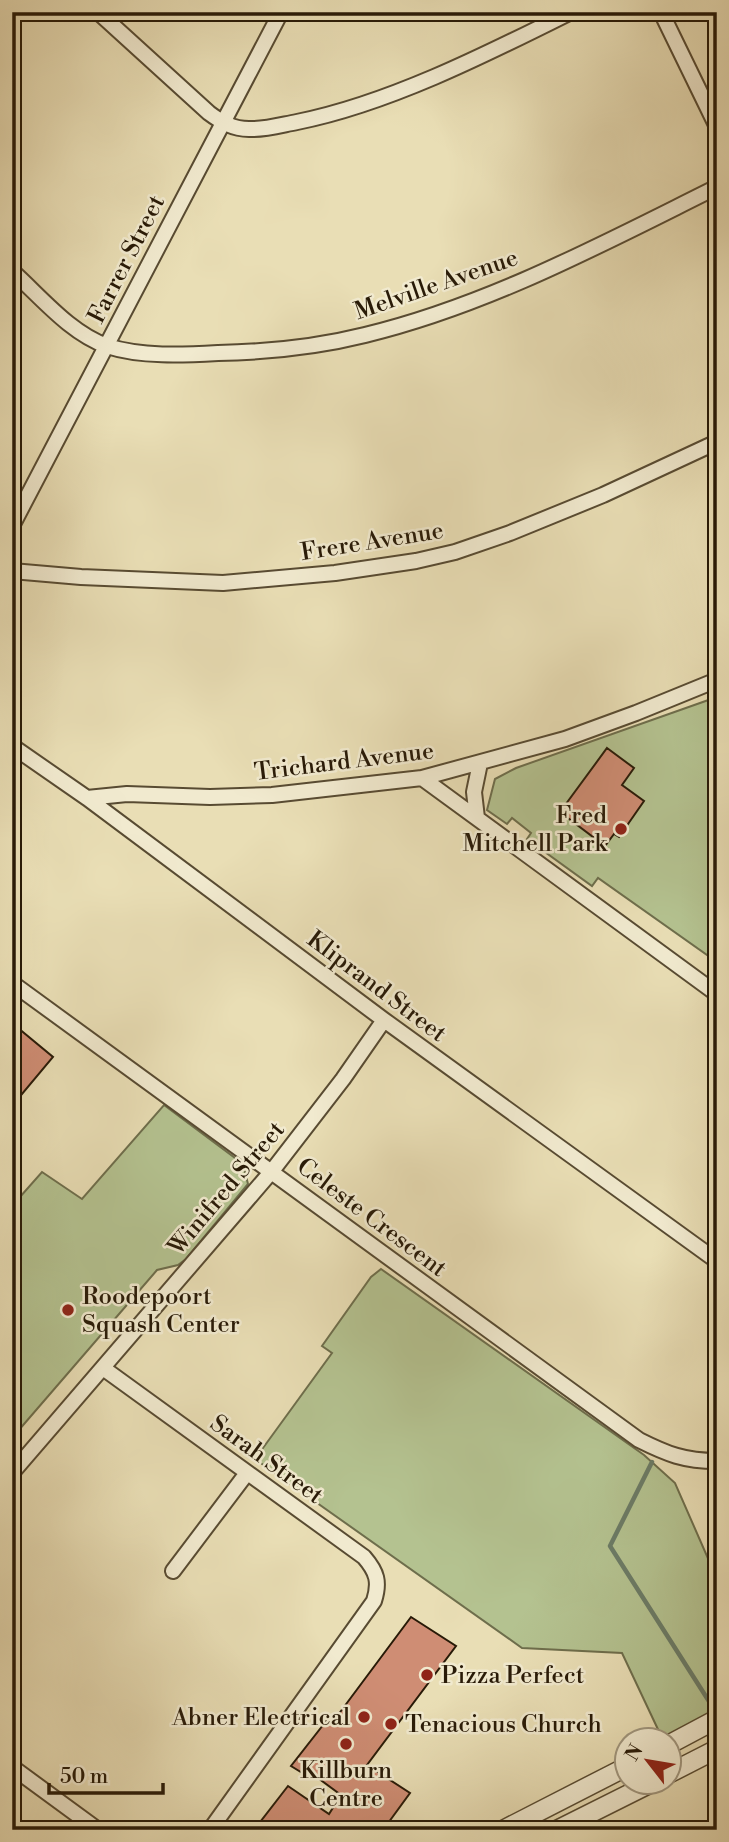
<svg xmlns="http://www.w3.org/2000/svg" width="729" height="1842" font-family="'Libre Bodoni',serif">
<rect width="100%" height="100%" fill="#e9deb5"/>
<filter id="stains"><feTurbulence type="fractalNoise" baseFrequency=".00286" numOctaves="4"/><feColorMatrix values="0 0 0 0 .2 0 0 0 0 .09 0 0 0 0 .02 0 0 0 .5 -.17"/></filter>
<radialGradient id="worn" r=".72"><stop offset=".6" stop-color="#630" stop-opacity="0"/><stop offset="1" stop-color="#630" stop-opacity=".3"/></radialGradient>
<path fill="#b4c290" stroke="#6e6e4c" stroke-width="2" d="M717,697v265l-119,-84 -6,8 -65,-47 4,-6 -19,-15 -5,6 -20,-14 8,-31 21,-11z
M164,1105l75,56 6,11 3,12 -62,75 -8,6 -21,5 -145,168v-232l30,-34 40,27z
M381,1269l263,186 31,28 42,96v130l-54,31 -41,-87 -100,-5 -267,-189 77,-106 -10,-7 49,-69z"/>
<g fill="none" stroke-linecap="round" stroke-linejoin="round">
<path stroke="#6c7c67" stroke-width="4.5" d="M652,1462l-42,84 102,160"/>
</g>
<path fill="#cf8d74" stroke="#281a07" stroke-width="2" d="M607,748l27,20 -12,17 22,16 -25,36 -5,-3 -9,12 -45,-34z
M12,1023l41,34 -41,49z
M411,1617l45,29 -89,119 43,28 -27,37h-129l34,-44 41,28 12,-19 -34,-25 -3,4 -13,-8 36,-46 5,3z"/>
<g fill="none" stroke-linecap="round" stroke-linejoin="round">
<defs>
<path id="minor" d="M98,12l111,101c12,9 24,16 40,16 15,1 32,-4 48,-7 91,-18 190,-68 274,-110
M661,12l56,115
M12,271c29,26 58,62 95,75 34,11 76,9 111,7 50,-1 99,-6 147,-18 124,-30 239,-92 352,-148
M12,526l269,-514
M12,571l69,6 142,6 112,-10 81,-12 39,-9 55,-19 93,-38 114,-53
M12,746l75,52 297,222 333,241
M422,778l295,216
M87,798l40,-4 83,3 62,-2 150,-17 143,-39 71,-26 81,-33
M477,818l-3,-26 6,-29
M12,983l627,457c28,14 45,21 78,21
M103,1368l261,189c13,15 16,25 10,44l-164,229
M12,1473l260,-302 71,-92 41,-59
M173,1571l74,-98
M12,1767l86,63"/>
<path id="tertiary" d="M670,1744l47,-25
M670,1773l47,-24
M503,1830l125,-64
M557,1830l94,-47"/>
</defs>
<use href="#minor" stroke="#584b32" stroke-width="18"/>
<use href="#tertiary" stroke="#584b32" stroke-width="21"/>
<use href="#minor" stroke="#f1eacf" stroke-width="14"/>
<use href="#tertiary" stroke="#f1eacf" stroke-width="18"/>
</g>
<g fill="#8f2418" stroke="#f1eacf" stroke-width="2.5">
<circle cx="621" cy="829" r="7"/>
<circle cx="68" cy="1310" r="7"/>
<circle cx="427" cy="1675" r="7"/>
<circle cx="364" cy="1717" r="7"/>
<circle cx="391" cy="1724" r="7"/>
<circle cx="346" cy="1744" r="7"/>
</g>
<g text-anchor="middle" stroke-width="5" stroke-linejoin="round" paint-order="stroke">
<g font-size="24" fill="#281a07" stroke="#f1eacf">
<text transform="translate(126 259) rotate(-63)" y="8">Farrer Street</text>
<text transform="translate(436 284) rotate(-19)" y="8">Melville Avenue</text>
<text transform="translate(372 541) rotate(-9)" y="8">Frere Avenue</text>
<text transform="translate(344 761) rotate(-7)" y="8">Trichard Avenue</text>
<text transform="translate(377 986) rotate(37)" y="8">Kliprand Street</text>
<text transform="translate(226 1188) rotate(-50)" y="8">Winifred Street</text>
<text transform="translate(372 1217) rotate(37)" y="8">Celeste Crescent</text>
<text transform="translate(267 1459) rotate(36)" y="8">Sarah Street</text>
</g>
<g font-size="24" fill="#281a07" stroke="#f1eacf" text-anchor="start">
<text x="607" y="823" text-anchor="end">Fred<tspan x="607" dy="28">Mitchell Park</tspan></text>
<text x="82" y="1304">Roodepoort<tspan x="82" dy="28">Squash Center</tspan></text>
<text x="441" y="1683">Pizza Perfect</text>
<text x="350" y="1725" text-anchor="end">Abner Electrical</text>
<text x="405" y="1732">Tenacious Church</text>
<text x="346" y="1778" text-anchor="middle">Killburn<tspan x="346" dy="28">Centre</tspan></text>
</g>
</g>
<rect width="729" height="1842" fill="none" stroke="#e9deb5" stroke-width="42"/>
<rect x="14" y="14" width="701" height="1814" fill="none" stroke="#281a07" stroke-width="3.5"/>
<rect x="21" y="21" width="687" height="1800" fill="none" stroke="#281a07" stroke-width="2"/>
<g transform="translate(648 1761) rotate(301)"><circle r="33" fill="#f1eacf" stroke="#a1977f" stroke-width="2"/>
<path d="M0-5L12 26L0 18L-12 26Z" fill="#8f2418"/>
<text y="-10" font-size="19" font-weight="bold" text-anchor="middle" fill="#281a07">N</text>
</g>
<path d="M49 1783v10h114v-10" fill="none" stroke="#281a07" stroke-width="3.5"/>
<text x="60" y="1783" font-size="21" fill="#281a07" stroke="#f1eacf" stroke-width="5" paint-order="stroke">50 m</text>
<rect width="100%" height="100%" filter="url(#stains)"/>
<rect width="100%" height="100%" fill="url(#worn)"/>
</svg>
